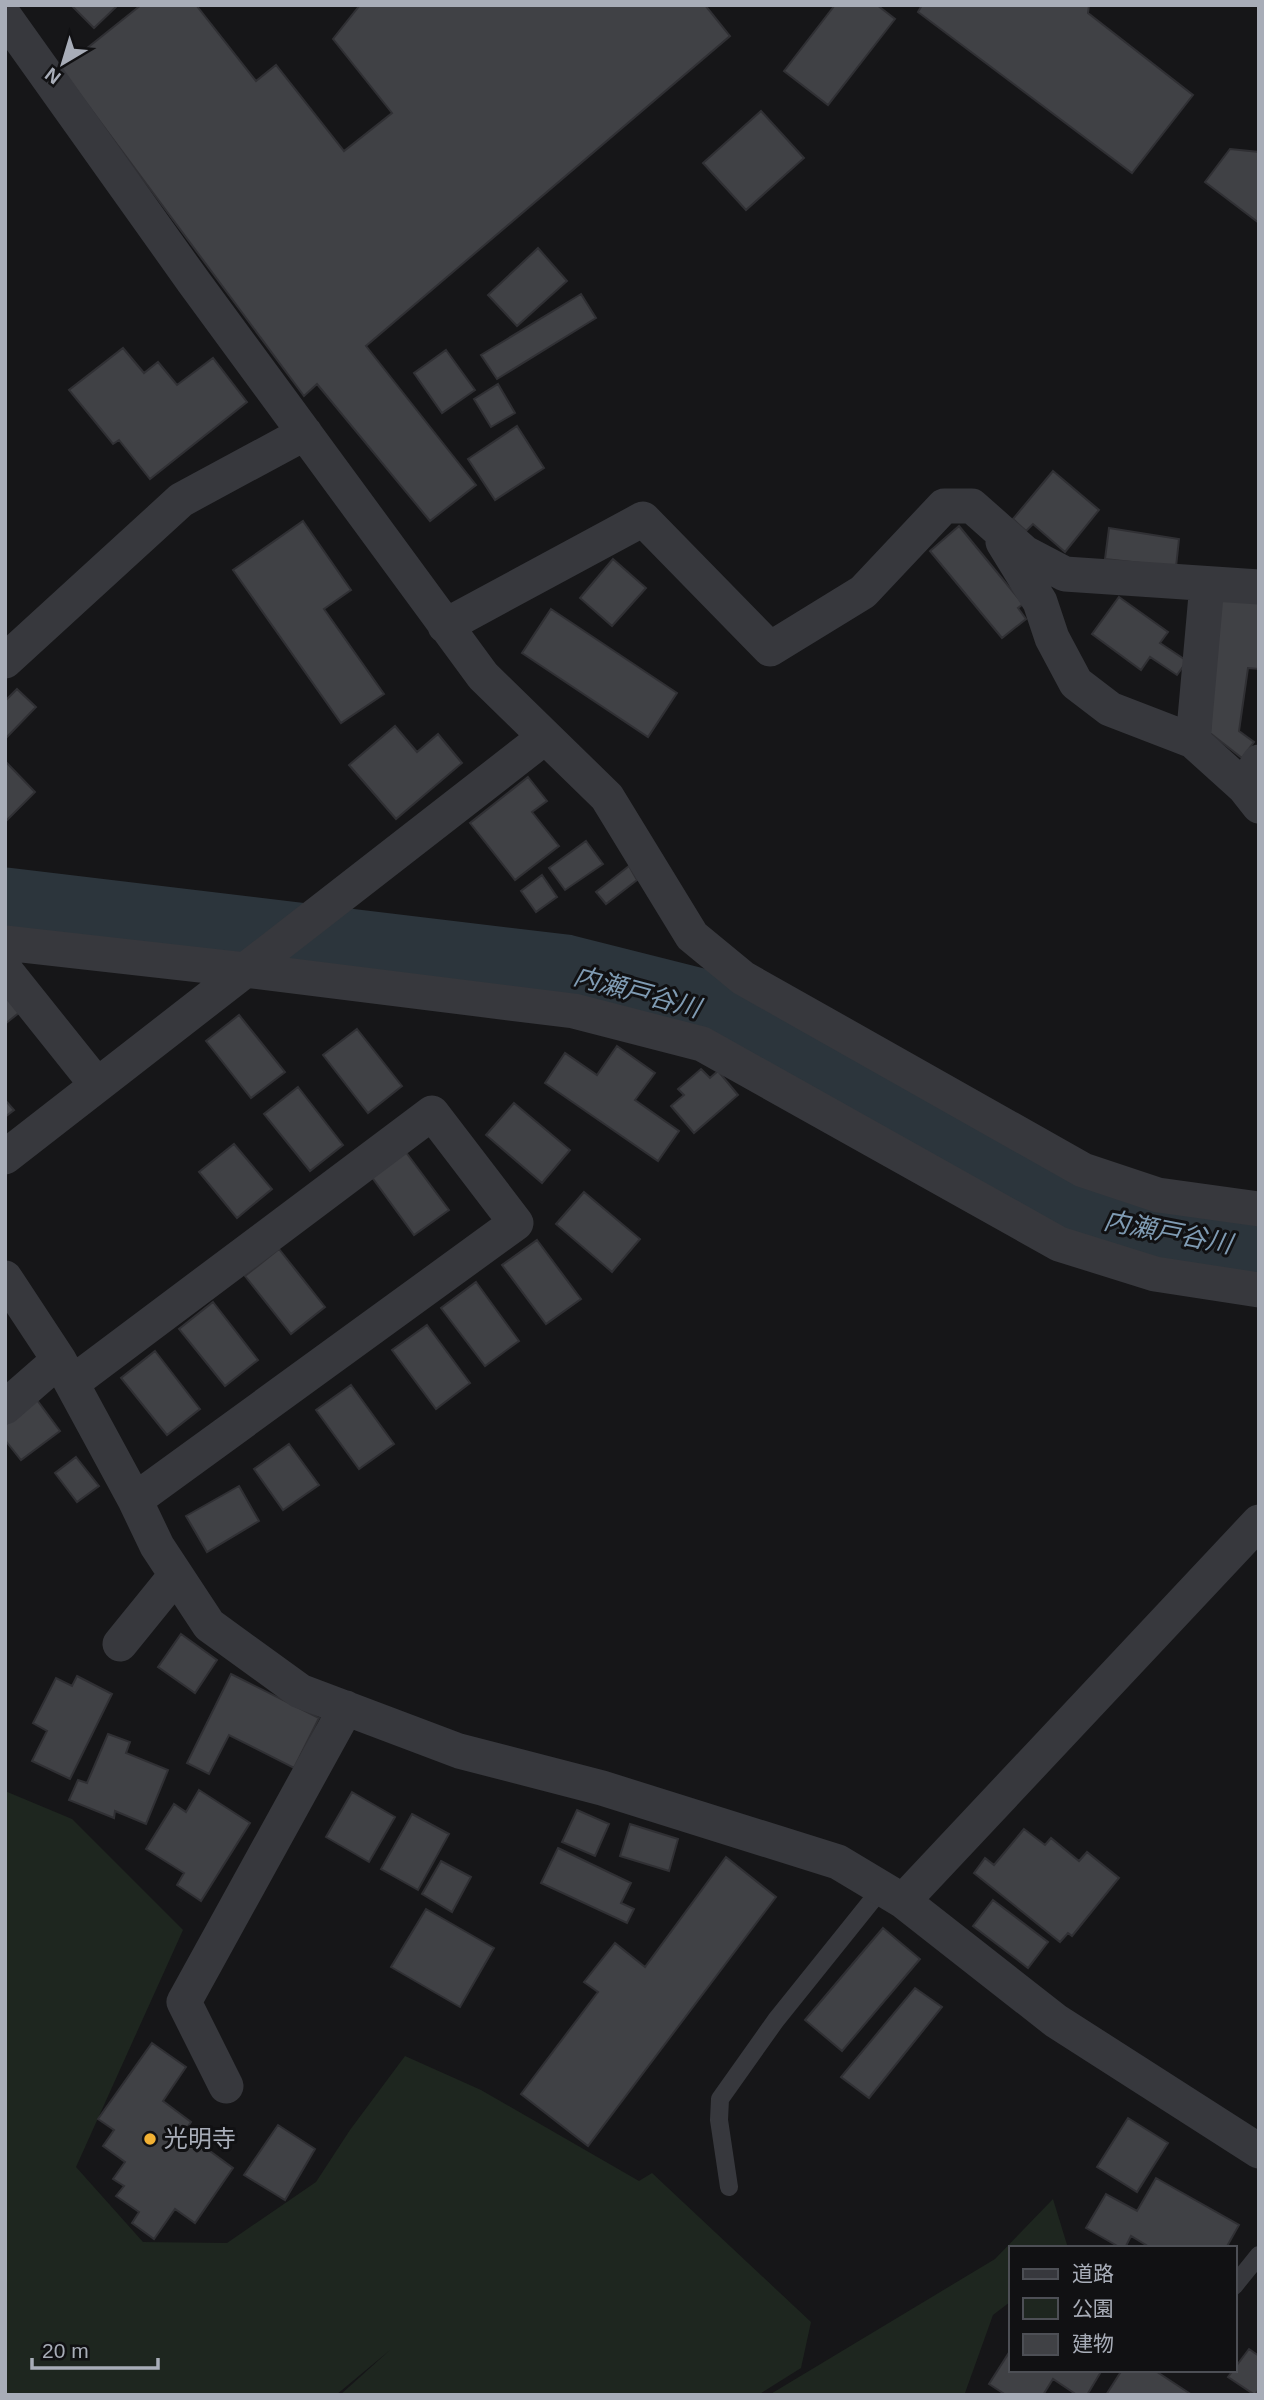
<svg xmlns="http://www.w3.org/2000/svg" width="1264" height="2400" font-family="Arial,'Noto Sans JP',sans-serif">
<rect width="100%" height="100%" fill="#161618"/>
<path fill="#1e261f" d="M5,1791l67,28 111,111 -107,237 67,75 84,1 89,-61 34,-52 55,-74 76,34 158,91 13,-8 159,149 -10,46 -43,27h-418l50,-45 -54,45h-331z
M1053,2199l15,49h-58v54l-17,13 -28,78 2,2h-198l226,-136z"/>
<g fill="none" stroke-linecap="round" stroke-linejoin="round">
<path stroke="#2c353c" stroke-width="75" d="M5,905l560,67 139,35 287,166 123,53 145,23"/>
</g>
<path fill="#404145" stroke="#303034" stroke-width="2" d="M71,5h47l-24,23z
M141,5h55l60,76 20,-16 68,86 48,-38 -59,-74 27,-34h345l25,31 -364,310 110,139 -46,36 -113,-137 -13,12 -243,-327z
M835,5h42l18,14 -67,86 -44,-34z
M922,5h167l-1,8 105,82 -61,78 -214,-161z
M761,111l43,47 -58,52 -43,-47z
M1230,149l29,3v71l-54,-41z
M538,248l29,33 -50,45 -29,-31z
M581,294l15,24 -99,61 -16,-24z
M123,348l21,25 14,-11 19,23 36,-27 34,44 -97,77 -31,-39 -6,4 -44,-54z
M446,350l29,40 -33,23 -28,-40z
M498,384l17,29 -24,14 -17,-28z
M517,426l27,42 -49,32 -27,-41z
M1053,471l46,39 -34,42 -32,-28 -7,7 -13,-12z
M303,521l48,69 -27,19 60,85 -43,29 -108,-153z
M959,526l64,78 -5,4 8,11 -24,19 -72,-87z
M1109,528l70,11 -3,28 -71,-8z
M613,559l33,29 -34,38 -32,-28z
M1119,597l49,35 -8,11 27,18 -10,14 -27,-18 -9,13 -49,-36z
M1219,597l40,5v67l-11,-1 -9,63 15,11 -12,16 -32,-25z
M551,609l126,84 -29,44 -126,-84z
M17,689l19,18 -31,32v-38z
M395,726l22,26 21,-18 24,29 -66,56 -47,-54z
M5,761l30,31 -30,30z
M528,777l19,24 -15,11 27,34 -44,34 -45,-57z
M586,841l17,23 -38,26 -16,-22z
M629,866l8,14 -31,24 -10,-12z
M542,875l15,22 -21,15 -15,-21z
M5,994l15,18 -15,12z
M239,1015l46,57 -34,26 -45,-57z
M357,1029l45,57 -34,27 -45,-58z
M617,1046l38,27 -20,27 44,31 -21,30 -113,-78 20,-30 32,22z
M701,1069l9,9 8,-7 20,24 -44,38 -23,-27 13,-11 -6,-6z
M298,1087l45,58 -33,26 -46,-57z
M5,1100l9,10 -9,7z
M514,1103l56,47 -28,33 -56,-48z
M234,1144l38,45 -35,29 -38,-46z
M405,1151l44,59 -35,25 -43,-59z
M584,1192l56,47 -28,33 -56,-48z
M537,1240l44,59 -35,25 -44,-59z
M279,1249l46,58 -34,27 -46,-58z
M476,1282l43,59 -34,25 -44,-58z
M213,1302l45,58 -33,26 -46,-57z
M427,1325l43,58 -34,26 -44,-59z
M155,1351l45,58 -33,26 -46,-57z
M351,1385l43,59 -35,25 -43,-59z
M37,1400l23,31 -39,29 -16,-20v-15z
M289,1444l30,41 -36,25 -29,-41z
M76,1457l23,29 -22,16 -22,-29z
M239,1486l20,35 -52,31 -21,-36z
M181,1634l36,26 -22,33 -37,-26z
M231,1674l88,44 -25,50 -65,-33 -20,39 -22,-11z
M77,1676l35,18 -42,85 -38,-18 15,-30 -14,-8 23,-45 16,8z
M108,1734l22,8 -4,11 42,17 -22,54 -31,-13 -1,7 -45,-18 9,-20 9,3z
M199,1790l51,33 -49,78 -24,-16 7,-12 -38,-24 28,-45 12,8z
M352,1792l43,25 -26,45 -43,-25z
M577,1810l32,14 -14,32 -33,-14z
M412,1814l37,20 -31,56 -37,-21z
M630,1824l48,15 -9,32 -49,-15z
M1024,1829l21,16 6,-7 28,23 8,-9 32,26 -47,58 -4,-3 -8,9 -86,-69 11,-15 9,7z
M558,1848l73,35 -10,20 13,6 -7,14 -86,-40z
M726,1857l50,40 -188,249 -67,-52 77,-102 -14,-10 31,-39 30,24z
M441,1861l30,16 -19,35 -30,-18z
M993,1900l55,42 -20,26 -55,-42z
M426,1909l68,39 -34,59 -69,-40z
M883,1928l37,31 -78,92 -37,-31z
M915,1988l27,19 -73,91 -28,-21z
M152,2043l34,24 -23,34 28,21 -7,10 49,36 -38,55 -20,-14 -21,30 -22,-16 7,-11 -23,-16 8,-10 -11,-7 12,-17 -22,-16 11,-16 -16,-11z
M1128,2118l40,25 -31,49 -40,-25z
M278,2125l37,24 -30,51 -41,-25z
M1156,2178l83,47 -13,23h-75l-20,-12 -6,12h-4l-35,-20 20,-34 31,17z
M1249,2349l10,7v33l-4,6 -27,-18z
M1010,2351v19h92l-15,25h-10l-24,-16 -10,16h-37l-17,-11z
M1122,2370h32l38,25h-86z"/>
<g fill="none" stroke-linecap="round" stroke-linejoin="round">
<path stroke="#37383d" stroke-width="18" d="M729,2187l-10,-67 1,-21 56,-79 106,-132
M1234,2286l25,-31"/>
<path stroke="#37383d" stroke-width="35" d="M5,17l188,264 290,395 124,121 85,139 51,42 340,192 75,25 101,14
M1003,542l37,60 12,36 24,45 34,26 83,32 51,46
M445,626l198,-107 127,130 93,-57 81,-86h28l53,47 40,21 194,13
M5,661l176,-161 124,-67
M1193,741l14,-157
M1259,762l-15,25 15,19
M5,943l240,27 329,41 128,33 357,200 96,30 104,16
M5,970l92,115
M5,1157l540,-420
M5,1278l54,82 76,140 22,46 52,79 91,66 159,60 143,37 236,74 65,39 153,120 203,130
M72,1383l360,-270 84,110 -381,277
M5,1407l54,-47
M120,1644l56,-69
M903,1901l356,-379
M226,2086l-42,-84 162,-294"/>
</g>
<circle fill="#f2b134" stroke="#111113" stroke-width="2.5" cx="150" cy="2139" r="7"/>
<g text-anchor="middle" stroke-width="6" stroke-linejoin="round" paint-order="stroke">
<g font-size="24" fill="#a8adb8" stroke="#111113" text-anchor="start">
<text x="164" y="2147">光明寺</text>
</g>
<g font-size="26" font-style="italic" fill="#7f9bb3" stroke="#111113">
<text transform="translate(637 992) rotate(15)" y="9">内瀬戸谷川</text>
<text transform="translate(1168 1232) rotate(11)" y="9">内瀬戸谷川</text>
</g>
</g>
<rect width="1264" height="2400" fill="none" stroke="#a8adb8" stroke-width="14"/>
<rect x="1009" y="2246" width="228" height="126" fill="#111113" stroke="#4d4f55" stroke-width="2"/>
<rect x="1023" y="2269" width="35" height="10" fill="#37383d" stroke="#4d4f55" stroke-width="2"/>
<text x="1072" y="2281" font-size="21" fill="#a8adb8">道路</text>
<rect x="1023" y="2298" width="35" height="21" fill="#1e261f" stroke="#4d4f55" stroke-width="2"/>
<text x="1072" y="2316" font-size="21" fill="#a8adb8">公園</text>
<rect x="1023" y="2334" width="35" height="21" fill="#404145" stroke="#4d4f55" stroke-width="2"/>
<text x="1072" y="2351" font-size="21" fill="#a8adb8">建物</text>
<g transform="translate(63 63) rotate(218)" stroke="#111113" stroke-width="5" paint-order="stroke">
<path d="M0-5L12 26L0 18L-12 26Z" fill="#a8adb8"/>
<text y="-10" font-size="19" font-weight="bold" text-anchor="middle" fill="#a8adb8">N</text>
</g>
<path d="M32 2358v10h126v-10" fill="none" stroke="#a8adb8" stroke-width="3.5"/>
<text x="42" y="2358" font-size="21" fill="#a8adb8" stroke="#111113" stroke-width="5" paint-order="stroke">20 m</text>
</svg>
